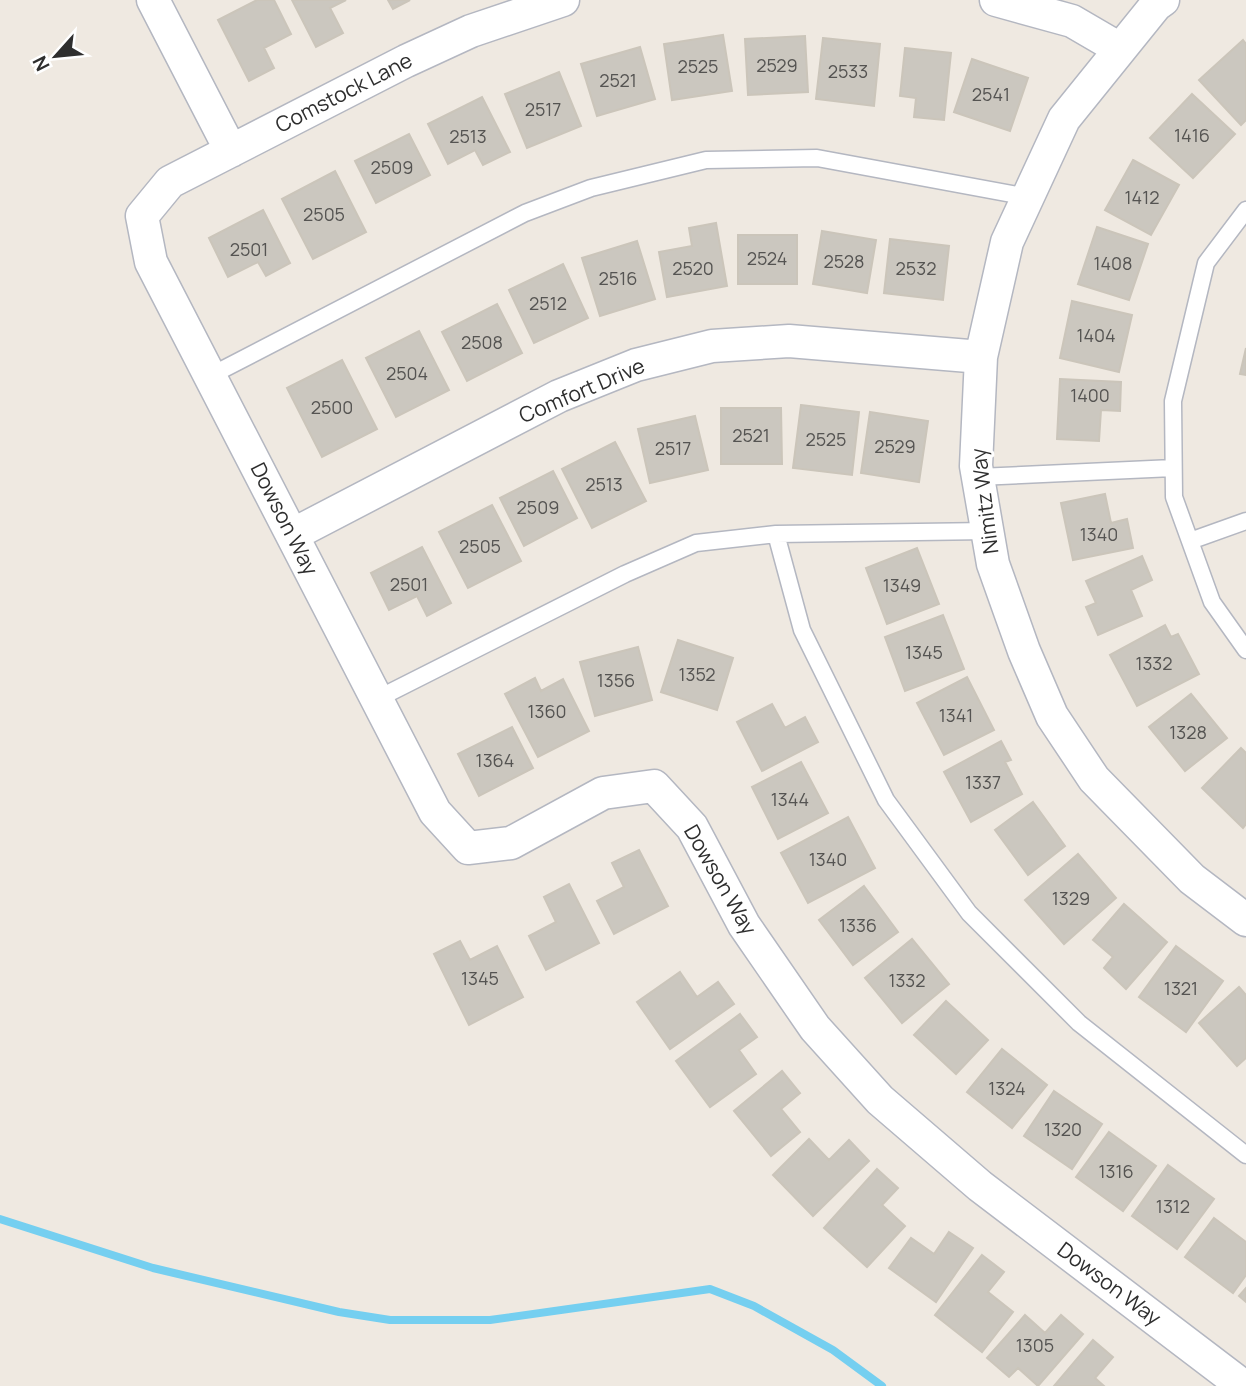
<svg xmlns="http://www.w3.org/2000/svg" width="1246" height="1386" font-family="Manrope,sans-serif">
<rect width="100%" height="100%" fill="#efe9e1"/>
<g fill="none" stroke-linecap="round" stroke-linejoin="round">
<path stroke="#75cff0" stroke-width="8" d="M0,1219l153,49 186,44 51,8h100l220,-31 44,17 79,44 49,36"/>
</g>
<path fill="#cbc7bf" stroke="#cbc5ba" stroke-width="2" d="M257,0h17l17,34 -27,14 10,20 -25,13 -31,-61z
M292,0h54l-16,8 13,25 -27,14z
M388,0h22l-17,9z
M723,35l9,56 -60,9 -8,-56z
M805,36l3,56 -60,3 -3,-56z
M823,38l57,6 -6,62 -58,-7z
M1243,40l3,4v76l-5,5 -42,-45z
M640,47l15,52 -58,17 -16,-52z
M905,48l46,5 -7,67 -30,-3 2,-19 -16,-2z
M972,59l56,19 -18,53 -56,-19z
M559,72l22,54 -54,22 -22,-54z
M1192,94l43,40 -42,44 -43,-40z
M482,97l28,55 -27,13 -8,-15 -27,14 -20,-40z
M409,134l21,41 -54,28 -21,-42z
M1133,160l46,25 -28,50 -46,-25z
M335,171l31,61 -53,27 -31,-60z
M263,210l27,53 -24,13 -8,-14 -30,15 -19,-39z
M716,223l11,63 -60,11 -8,-45 33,-6 -3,-18z
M1097,227l51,17 -19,56 -51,-16z
M822,231l54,9 -9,53 -54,-9z
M738,235h59v49h-59z
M890,239l59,7 -6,54 -59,-7z
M637,241l18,58 -55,17 -18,-58z
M563,264l25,54 -54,25 -25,-53z
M1072,301l60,14 -13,57 -59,-14z
M497,304l25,49 -55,28 -25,-49z
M419,331l30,59 -53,27 -30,-59z
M1246,348v27l-6,-1z
M342,360l35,69 -55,28 -35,-69z
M1060,379l61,3 -1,29 -19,-1 -2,31 -42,-2z
M801,405l58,7 -7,63 -59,-7z
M721,408h60l1,56h-61z
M870,412l58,9 -9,61 -58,-9z
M695,416l13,54 -58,13 -12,-54z
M615,442l31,59 -54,27 -30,-59z
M553,471l24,47 -53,28 -24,-48z
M1105,494l6,29 16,-4 6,29 -60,12 -12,-57z
M492,505l29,56 -53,27 -29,-56z
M422,547l29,56 -24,13 -10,-20 -28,14 -18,-37z
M917,548l22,56 -52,20 -21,-56z
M1142,556l10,24 -21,10 11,26 -44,19 -12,-28 10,-4 -10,-22z
M943,615l21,54 -59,22 -20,-54z
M1165,625l6,12 7,-3 21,40 -62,32 -27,-51z
M678,640l55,18 -16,52 -56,-18z
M638,647l14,53 -57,16 -15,-54z
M967,677l27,53 -50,25 -27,-52z
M535,678l6,13 22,-12 26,52 -51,26 -33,-63z
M1191,694l36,44 -42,33 -36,-44z
M772,704l13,24 20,-11 13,25 -56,29 -25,-49z
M512,727l21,41 -54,28 -21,-42z
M1001,741l10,19 -6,2 17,32 -51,28 -27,-50z
M1241,748l5,5v71l-3,4 -41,-40z
M801,762l27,51 -50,26 -26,-52z
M1033,802l32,44 -37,29 -33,-45z
M848,817l27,51 -67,35 -27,-50z
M639,850l29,56 -54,28 -17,-33 27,-14 -12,-24z
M1078,854l38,44 -52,46 -39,-44z
M569,884l30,59 -53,27 -17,-34 27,-14 -12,-25z
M864,886l34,46 -45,33 -34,-45z
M1124,904l43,38 -41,47 -22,-21 9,-11 -20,-17z
M912,939l37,45 -47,39 -37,-45z
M460,941l10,19 27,-14 26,51 -54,28 -35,-71z
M1176,946l47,35 -37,51 -47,-35z
M680,972l17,25 21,-15 16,22 -64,45 -33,-47z
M1239,987l7,8v63l-9,8 -38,-43z
M946,1001l42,39 -32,34 -42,-39z
M740,1014l17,23 -18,13 17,24 -46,33 -34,-46z
M1002,1049l45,36 -35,43 -45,-36z
M782,1071l18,22 -19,16 19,23 -29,24 -37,-45z
M1054,1091l48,33 -30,45 -48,-33z
M1109,1132l47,34 -33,45 -47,-34z
M809,1139l20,21 20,-20 20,21 -56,55 -40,-41z
M1168,1165l46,34 -37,50 -45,-33z
M877,1169l21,19 -16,17 23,21 -38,41 -43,-39z
M1214,1218l32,24v33l-13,18 -48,-36z
M949,1232l24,16 -37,54 -47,-34 22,-30 23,16z
M982,1255l22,17 -16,20 25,20 -31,40 -47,-37z
M1246,1288v14l-7,-6z
M1025,1315l20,18 16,-18 22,19 -45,52 -20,-18 -9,9 -22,-19z
M1093,1340l20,17 -18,21 9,8h-50z"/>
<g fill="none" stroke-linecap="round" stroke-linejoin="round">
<defs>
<path id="service" d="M1246,210l-40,53 -33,138 1,96 38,105 34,48
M210,376l315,-163 66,-25 115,-28 111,-2 211,39
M978,477l195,-9
M776,534l26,96 84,170 83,113 110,110 167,132
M1190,541l56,-20
M377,699l248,-125 71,-31 80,-9 212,-3"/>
<path id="minor" d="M153,0l78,151
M563,0l-92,31 -65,30 -236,121 -28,34 9,46 284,550 33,36 43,-5 92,-50 51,-7 38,41 52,98 71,103 65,72 100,86 263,200
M996,0l76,21 48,28
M1163,0l-7,5 -92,114 -57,123 -26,115 -5,109 17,98 31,87 28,65 42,63 98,100 54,41
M292,535l267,-139 77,-31 76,-19 77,-5 192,16"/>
</defs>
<use href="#service" stroke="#b4b7c1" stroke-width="19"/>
<use href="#minor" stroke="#b4b7c1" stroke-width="35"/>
<use href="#service" stroke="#fff" stroke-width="16"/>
<use href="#minor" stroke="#fff" stroke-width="32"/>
</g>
<g text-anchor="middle" stroke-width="6" stroke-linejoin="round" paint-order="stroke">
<g font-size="18" fill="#555452">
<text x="777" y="72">2529</text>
<text x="698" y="73">2525</text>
<text x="848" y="78">2533</text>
<text x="618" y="87">2521</text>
<text x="991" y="101">2541</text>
<text x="543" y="116">2517</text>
<text x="1192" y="142">1416</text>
<text x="468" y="143">2513</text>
<text x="392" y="174">2509</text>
<text x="1142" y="204">1412</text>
<text x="324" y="221">2505</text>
<text x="249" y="256">2501</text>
<text x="767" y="265">2524</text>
<text x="844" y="268">2528</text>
<text x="1113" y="270">1408</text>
<text x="693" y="275">2520</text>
<text x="916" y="275">2532</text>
<text x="618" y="285">2516</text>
<text x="548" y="310">2512</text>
<text x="1096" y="342">1404</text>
<text x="482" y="349">2508</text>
<text x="407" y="380">2504</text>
<text x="1090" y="402">1400</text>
<text x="332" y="414">2500</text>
<text x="751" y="442">2521</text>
<text x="826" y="446">2525</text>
<text x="895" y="453">2529</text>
<text x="673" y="455">2517</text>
<text x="604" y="491">2513</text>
<text x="538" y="514">2509</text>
<text x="1099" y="541">1340</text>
<text x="480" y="553">2505</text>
<text x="409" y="591">2501</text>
<text x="902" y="592">1349</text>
<text x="924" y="659">1345</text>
<text x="1154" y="670">1332</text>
<text x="697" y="681">1352</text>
<text x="616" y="687">1356</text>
<text x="547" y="718">1360</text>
<text x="956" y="722">1341</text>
<text x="1188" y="739">1328</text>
<text x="495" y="767">1364</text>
<text x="983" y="789">1337</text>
<text x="790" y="806">1344</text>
<text x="828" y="866">1340</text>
<text x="1071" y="905">1329</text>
<text x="858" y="932">1336</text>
<text x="480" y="985">1345</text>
<text x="907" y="987">1332</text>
<text x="1181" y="995">1321</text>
<text x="1007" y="1095">1324</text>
<text x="1063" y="1136">1320</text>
<text x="1116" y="1178">1316</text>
<text x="1173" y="1213">1312</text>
<text x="1035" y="1352">1305</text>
</g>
<g font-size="21" fill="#2e2e2e" stroke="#fff">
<text transform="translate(344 93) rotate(-27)" y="7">Comstock Lane</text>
<text transform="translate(582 391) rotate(-23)" y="7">Comfort Drive</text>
<text transform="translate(985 501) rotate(-97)" y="7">Nimitz Way</text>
<text transform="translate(284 519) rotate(63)" y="7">Dowson Way</text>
<text transform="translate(720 880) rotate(60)" y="7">Dowson Way</text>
<text transform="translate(1109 1284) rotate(37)" y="7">Dowson Way</text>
</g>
</g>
<g transform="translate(56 56) rotate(243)" stroke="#ffffff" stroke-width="5" paint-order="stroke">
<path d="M0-5L12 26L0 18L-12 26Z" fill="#2e2e2e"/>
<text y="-10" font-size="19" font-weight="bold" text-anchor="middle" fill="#2e2e2e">N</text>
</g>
</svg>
